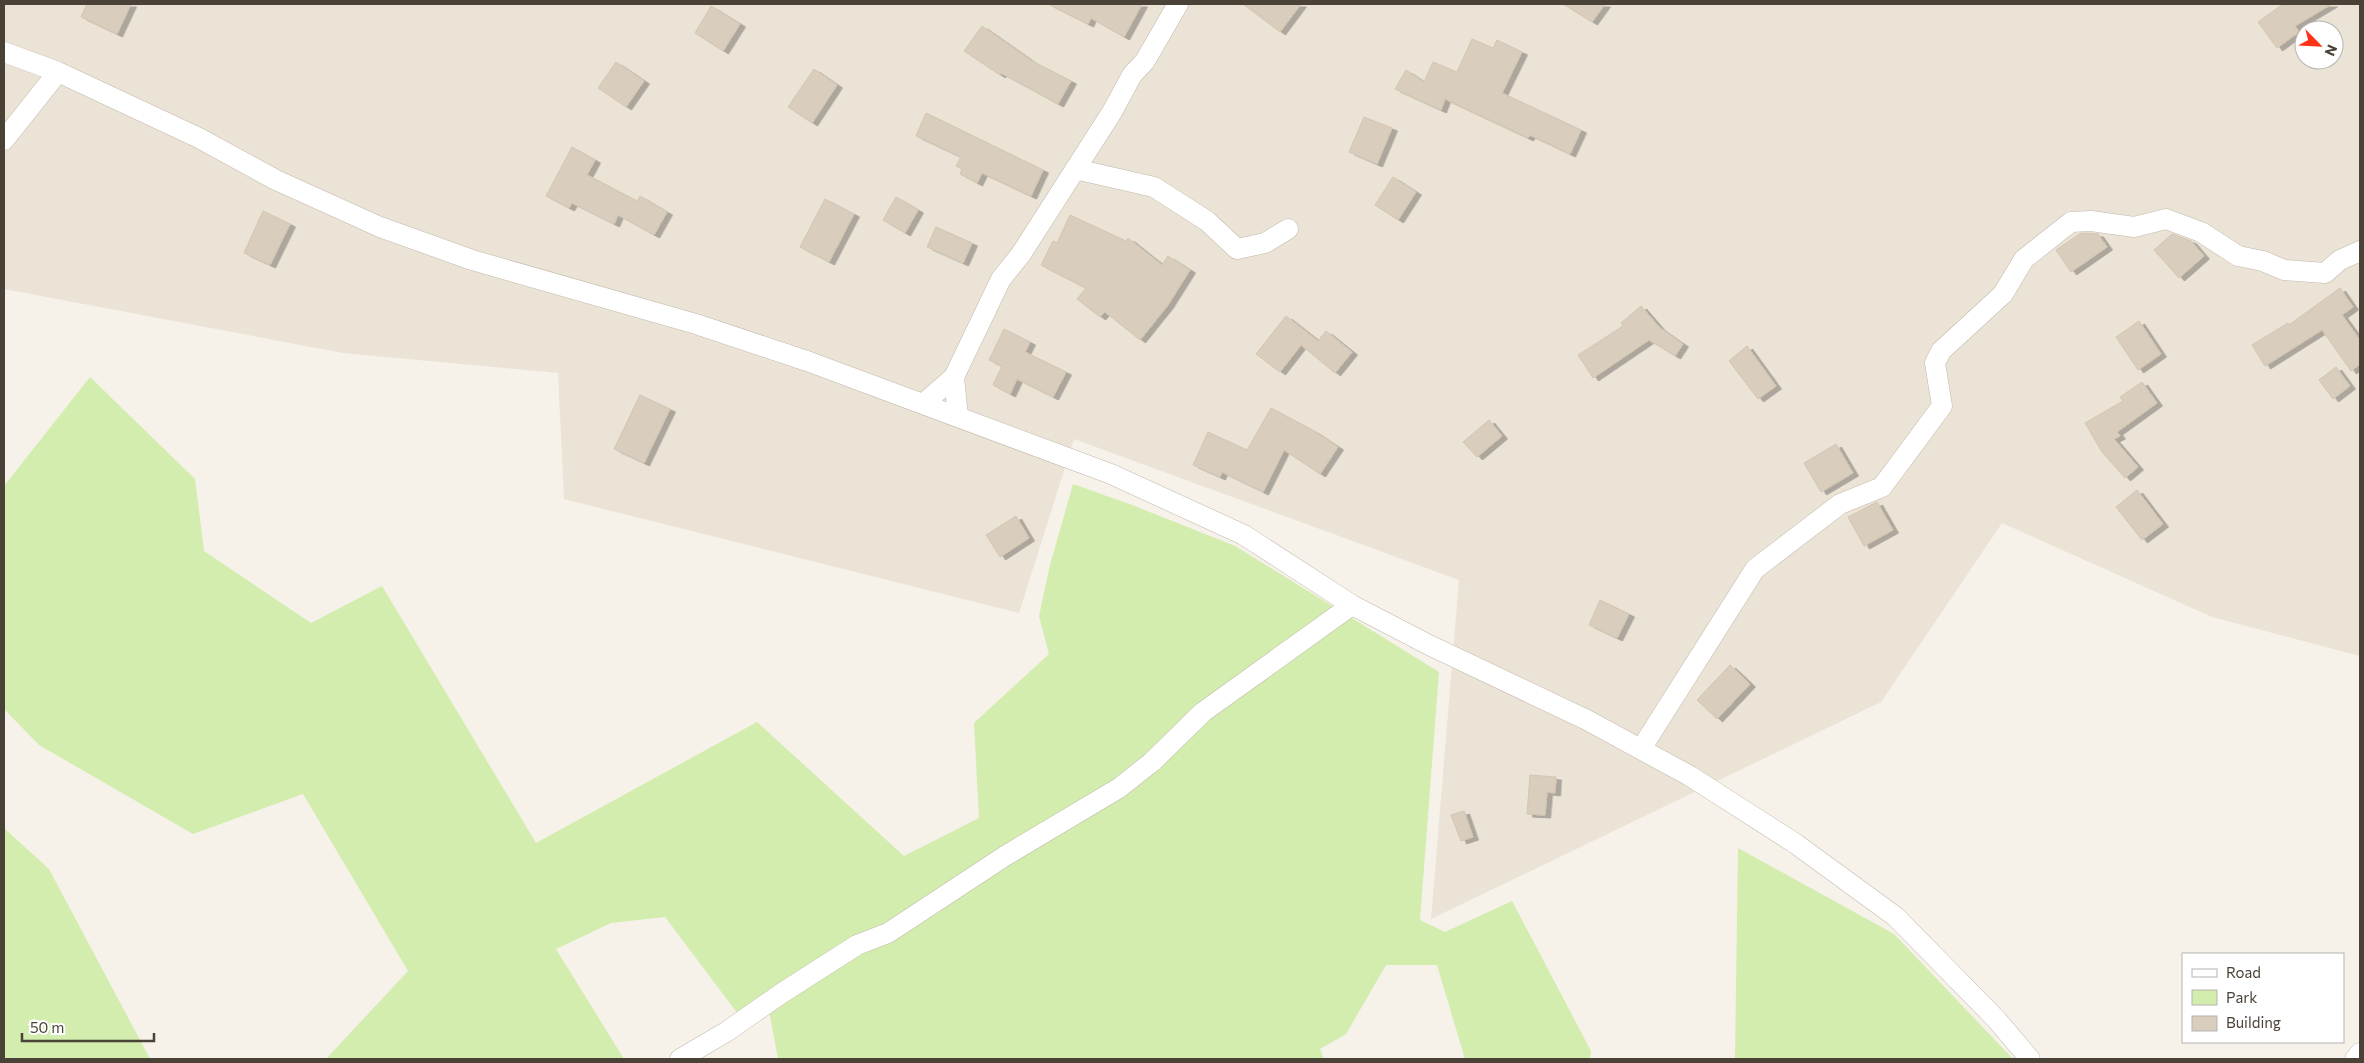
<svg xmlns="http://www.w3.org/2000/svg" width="2364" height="1063" font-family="Commissioner,sans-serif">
<defs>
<filter id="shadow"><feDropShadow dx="5.5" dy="3" stdDeviation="0" flood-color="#0004"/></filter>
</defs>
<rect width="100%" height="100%" fill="#f6f1e9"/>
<path fill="#eae3d6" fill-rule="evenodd" d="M4,4h2356v652l-148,-39 -210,-94 -121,179 -450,217 28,-339 -385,-141 -55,174 -455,-114 -6,-126 -215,-20 -339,-64zM2304,30h30v30h-30z"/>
<path fill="#d2edae" d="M90,377l105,102 9,72 107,72 71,-37 154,257 221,-121 147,134 75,-38 -5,-95 75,-69 -10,-38 11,-51 23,-81 59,21 103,41 204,126 -19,248 25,12 67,-31 79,150 -1,8h-125l-28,-94h-51l-40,69 -26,15 4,10h-546l-9,-48 -31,3 -73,-97 -54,6 -55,26 68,110h-298l82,-88 -105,-177 -110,40 -154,-89 -35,-36v-223z
M4,828l45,41 101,190h-146z
M1738,848l156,86 119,125h-278z"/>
<path fill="#d9cdbd" stroke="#d4c5af" filter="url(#shadow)" d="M87,4h44l-14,30 -36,-17z
M1048,4h94l-18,33 -33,-19 -3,6z
M1243,4h58l-21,28z
M1563,4h42l-13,18z
M2283,4h49l-37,22 4,6 -22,16 -19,-26z
M711,6l29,18 -17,27 -28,-18z
M982,26l50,35 39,20 -13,23 -57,-31 -1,2 -36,-24z
M1472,39l21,9 4,-8 25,12 -20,41 79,37 -11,24 -40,-19 -2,3 -83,-39 -4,11 -46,-21 11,-19 18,12 9,-20 24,10z
M616,62l28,19 -18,26 -28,-19z
M814,69l23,16 -25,38 -24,-16z
M926,113l117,57 -12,26 -49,-23 -5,10 -17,-9 2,-5 -6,-3 5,-9 -45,-21z
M1364,117l28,11 -15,36 -28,-12z
M572,147l23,13 -8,15 50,26 3,-5 27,16 -13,23 -36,-20 -4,9 -42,-21 -3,5 -23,-12z
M1393,177l23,15 -18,28 -23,-15z
M896,197l22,13 -13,23 -22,-13z
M825,199l29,15 -25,48 -29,-15z
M263,211l27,13 -20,41 -26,-12z
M1070,215l56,26 2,-3 34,27 6,-9 22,14 -22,35 -28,35 -35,-28 -5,5 -23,-18 9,-11 -45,-23 12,-24 4,2z
M936,227l36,16 -9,20 -36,-16z
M2081,233l17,1 9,13 -36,25 -15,-22z
M2172,234l19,7 13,15 -25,22 -25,-28z
M2340,288l13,19 -11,8 18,25v24l-9,7 -29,-41 -57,36 -13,-21 36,-22 1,2z
M1641,306l19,22 23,16 -8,12 -26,-16 -56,38 -15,-23 45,-29 -2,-3z
M1286,316l32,25 8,-10 26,21 -17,21 -34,-28 -21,27 -24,-18z
M2139,321l22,33 -23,16 -22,-33z
M1004,329l26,13 -5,10 41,20 -13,25 -36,-18 -7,15 -17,-9 9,-19 -13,-6z
M1747,346l29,40 -18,13 -29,-38z
M2336,367l14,19 -17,13 -14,-19z
M2142,382l15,21 -40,29 3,4 -6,3 24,28 -13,11 -23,-26 -17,-29 38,-22 -3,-4z
M640,395l30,14 -26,54 -30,-14z
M1271,408l43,23 24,16 -18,27 -36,-24 -21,42 -41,-20 -2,5 -27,-12 15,-33 39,18z
M1489,420l13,16 -25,21 -14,-15z
M1836,444l17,29 -32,19 -17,-29z
M2137,490l26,34 -21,16 -26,-33z
M1877,502l16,28 -29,16 -16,-29z
M1016,516l13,22 -29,19 -14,-22z
M1600,600l29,14 -12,24 -28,-13z
M1730,665l20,19 -33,35 -20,-19z
M1530,775l26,2 -1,16 -8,-1 -2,23 -18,-1z
M1464,811l9,26 -12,4 -10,-26z"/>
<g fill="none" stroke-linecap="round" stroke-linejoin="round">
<defs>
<path id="minor" d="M4,52l54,20 141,66 77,42 104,47 92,33 224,64 111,37 304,113 133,61 108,70 77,40 158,75 103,56 106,68 100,73 100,102 34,40
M4,140l54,-68
M1075,169l79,18 53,34 30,28 28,-6 23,-14
M954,377l4,40
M923,404l31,-27 47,-98 20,-25 91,-142 20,-37 13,-14 33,-57
M1641,749l114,-180 85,-65 42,-17 60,-81 -7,-43 6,-12 62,-57 21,-35 47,-37 20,-1 43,6 32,-8 35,13 37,24 25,5 21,9 41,3 15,-13 20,-9
M680,1059l46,-27 56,-39 75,-48 31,-12 117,-77 114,-68 33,-26 51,-50 149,-107
M2355,1059l5,-6"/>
</defs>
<use href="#minor" stroke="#c2b9aa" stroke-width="21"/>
<use href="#minor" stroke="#fff" stroke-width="20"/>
</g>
<rect width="2364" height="1063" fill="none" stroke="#4a4236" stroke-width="10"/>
<rect x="2182" y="953" width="162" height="90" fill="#ffffff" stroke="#b7b3af"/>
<rect x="2192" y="969" width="25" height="8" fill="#ffffff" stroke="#b7b3af"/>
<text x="2226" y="978" font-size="15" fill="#4a4236">Road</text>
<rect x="2192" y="990" width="25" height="15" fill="#d2edae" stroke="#b7b3af"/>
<text x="2226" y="1003" font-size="15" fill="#4a4236">Park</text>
<rect x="2192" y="1016" width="25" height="15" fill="#d9cdbd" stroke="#b7b3af"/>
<text x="2226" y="1028" font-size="15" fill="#4a4236">Building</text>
<g transform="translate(2319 45) rotate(114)"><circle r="24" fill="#ffffff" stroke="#b7b3af"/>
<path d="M0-4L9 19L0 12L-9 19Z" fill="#ff3316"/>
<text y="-8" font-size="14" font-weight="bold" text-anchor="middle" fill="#4a4236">N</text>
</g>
<path d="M22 1033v8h132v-8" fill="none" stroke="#4a4236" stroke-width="2.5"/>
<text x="30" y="1033" font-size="15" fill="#4a4236" stroke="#ffffff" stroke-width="4" paint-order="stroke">50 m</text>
</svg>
